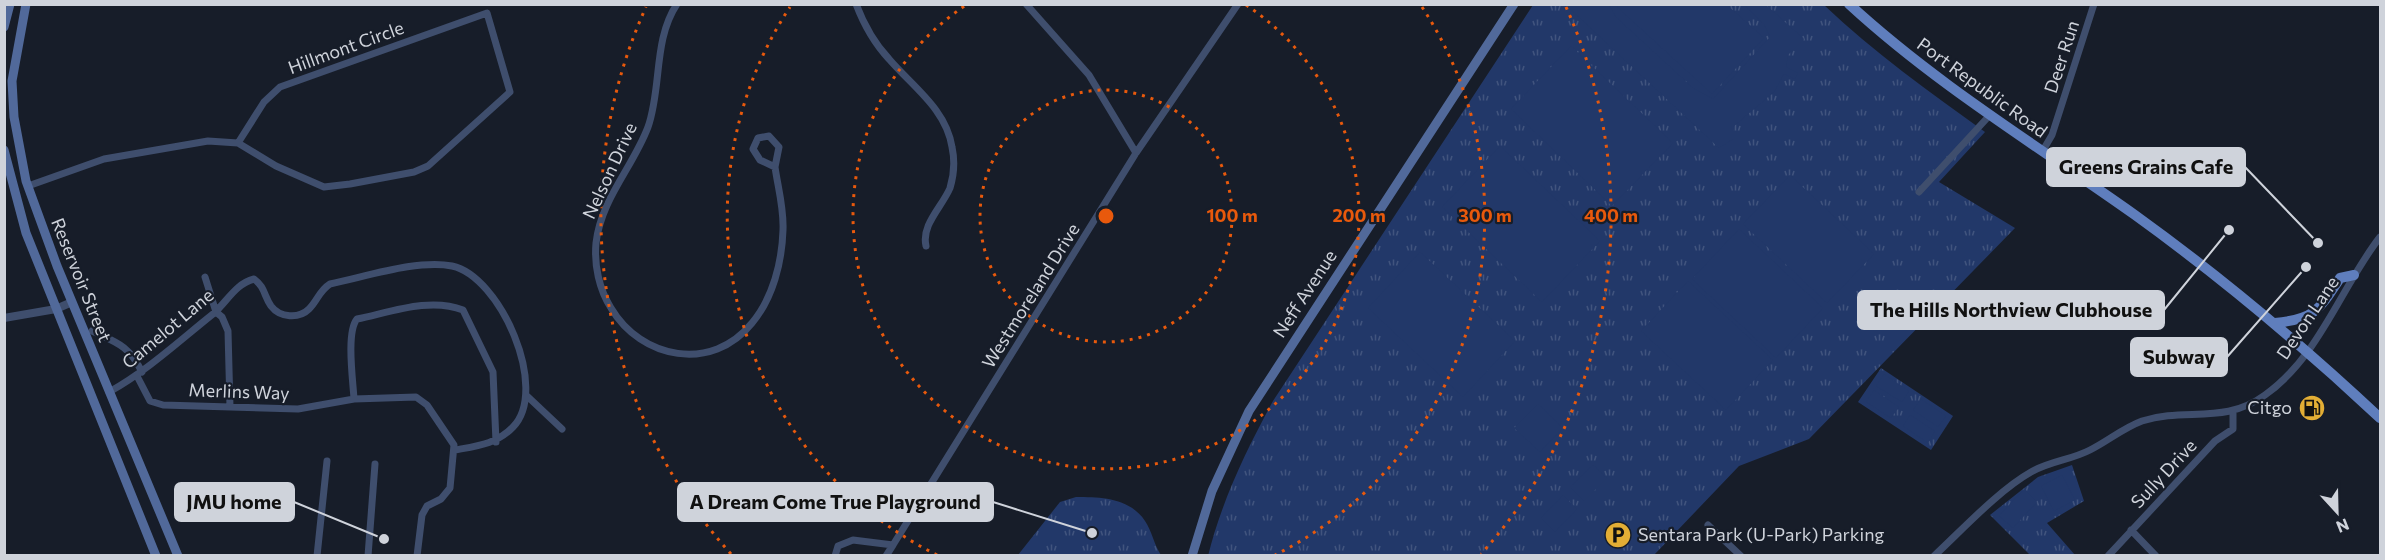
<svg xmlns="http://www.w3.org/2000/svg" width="2385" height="560" font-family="Commissioner,sans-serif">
<defs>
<pattern id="grass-tufts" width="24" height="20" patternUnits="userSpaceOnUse" patternTransform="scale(1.5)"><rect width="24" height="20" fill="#223869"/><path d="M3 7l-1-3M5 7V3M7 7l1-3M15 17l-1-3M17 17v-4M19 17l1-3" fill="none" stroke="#41547e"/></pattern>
</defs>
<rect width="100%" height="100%" fill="#171d29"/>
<path fill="url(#grass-tufts)" d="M1533,5h291c49,47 106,87 161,127l-46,50 76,46 -206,211 -70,27 -85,89 -446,1c14,-56 38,-105 65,-155z
M1881,368l72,48 -22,34 -73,-48z
M2072,465l12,36 -37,22 28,32h-45l-40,-40 48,-38z
M1076,497c25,0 54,1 69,24 7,10 9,24 16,34h-143l42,-53z"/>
<path fill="#223869" d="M1566,5h43l7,12 77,71 20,11 57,-62 -6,-13 -20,-19h22l38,34 -16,16 -2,12 12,6 -3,6 -11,-5 -10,18 -41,35v12l-14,9z
M1615,5h112l37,33 -52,56z
M1571,46l102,97 -61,63 -101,-97z
M1500,146l100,95 -58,61 -100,-95z
M1790,175l84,79 -47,49 -84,-79z
M1739,229l84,79 -47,50 -84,-79z
M1420,252l95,89 -52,56 -95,-89z
M1688,281l85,79 -47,50 -85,-79z
M1884,374l25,17 -7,11 -26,-16z
M1874,390l25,17 -8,11 -25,-16z
M1921,399l25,17 -8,11 -25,-17z
M1538,404l25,24 -23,24 -26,-24z
M1910,415l25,16 -7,12 -25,-17z
M1593,465l14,13 -23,23 -14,-14z
M2062,475l13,25 -21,11 -13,-25z
M2024,489l13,13 -24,26 -14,-12z
M1563,495l14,14 -22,23 -14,-14z"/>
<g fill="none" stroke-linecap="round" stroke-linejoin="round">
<path stroke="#3f4e6d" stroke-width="7" d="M677,4c-24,36 -15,83 -29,123 -15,40 -47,72 -52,116 -2,22 3,46 15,65 30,51 101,65 141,15 21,-25 30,-61 31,-93 1,-22 -5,-42 -8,-63
M856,4c8,21 18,39 33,55 24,28 57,50 63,88 3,14 2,28 -2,41 -8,19 -29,37 -24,58
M1026,4l63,71 47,78
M769,136l10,11 -4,20 -15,-7 -7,-11 5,-11z
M2042,152l10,-17 42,-131
M28,186l76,-27 104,-18 30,2 38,23 48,21 26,-3 64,-12 14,-6 82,-74 -23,-79 -207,74 -16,15 -26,41
M1919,192l70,-76
M205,277l11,35 6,5 6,14 2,76
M92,331c26,12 37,15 50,41
M137,376l13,25 13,4 135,4 56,-10
M109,392c38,-21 70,-51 104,-78 14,-12 22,-30 41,-35 11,8 10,17 17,27 9,12 28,13 38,3 9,-9 10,-18 21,-25 35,-7 88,-25 122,-18 48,10 98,123 61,161 -16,17 -36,19 -58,23
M527,396l35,33
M1708,525l33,31
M2131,530l25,26
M893,545l243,-392 102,-149
M317,556l10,-95
M368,556l7,-92
M417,556l5,-41 5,-9 14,-7 9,-11 4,-43 -27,-40 -11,-8 -62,2c-1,-18 -8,-67 3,-80 34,-7 73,-22 106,-9l30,62 3,70
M835,556l3,-10 15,-6 40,5 -7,11
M1934,556c28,-26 65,-66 97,-84 19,-11 40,-12 59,-22 18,-9 33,-22 52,-29 44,-14 82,4 123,-26 54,-38 76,-108 115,-158
M2108,556l107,-115 18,-12v-18"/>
<path stroke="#3f4e6d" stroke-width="8" d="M4,318l52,-9 16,-7"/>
<path stroke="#51699a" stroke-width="9" d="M26,4l-14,77 2,36 12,64 31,85 121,290
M4,27l6,-23
M4,150l22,83 130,323
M1192,556l20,-65 37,-80 265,-407"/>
<path stroke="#5f7ebd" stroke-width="10" d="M1849,4c88,81 189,142 286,211 86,62 167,130 245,203
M2275,323c40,-4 44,-13 65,-45l14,-3"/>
</g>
<g fill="none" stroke="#e8590c" stroke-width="3" stroke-dasharray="3 6">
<circle cx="1106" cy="216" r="126"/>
<path d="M1246 5A253 253 0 1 1 966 5"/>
<path d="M937 555A379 379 0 0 1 790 7M1422 7A379 379 0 0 1 1275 555"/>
<path d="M731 554A505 505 0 0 1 646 7M1566 7A505 505 0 0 1 1481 554"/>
</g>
<defs>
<symbol id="fuel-disc" viewBox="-11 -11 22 22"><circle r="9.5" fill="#e3ae35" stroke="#171d29"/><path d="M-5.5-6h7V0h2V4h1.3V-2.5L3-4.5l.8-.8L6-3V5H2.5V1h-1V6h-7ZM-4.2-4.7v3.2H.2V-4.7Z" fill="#111"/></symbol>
<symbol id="parking-disc" viewBox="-11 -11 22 22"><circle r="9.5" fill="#e3ae35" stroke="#171d29"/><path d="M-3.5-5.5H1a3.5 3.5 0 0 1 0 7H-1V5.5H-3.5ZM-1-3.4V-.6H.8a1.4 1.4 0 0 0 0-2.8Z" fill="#111"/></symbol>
</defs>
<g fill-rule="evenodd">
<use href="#fuel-disc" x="2297" y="393" width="30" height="30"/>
<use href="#parking-disc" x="1603" y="520" width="30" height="30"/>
</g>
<g text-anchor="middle" stroke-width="4.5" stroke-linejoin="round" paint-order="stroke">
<g font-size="18" fill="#cfd3db" stroke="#171d29">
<text transform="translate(346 48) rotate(-20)" y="6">Hillmont Circle</text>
<text transform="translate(2062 57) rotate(-72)" y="6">Deer Run</text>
<text transform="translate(1982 88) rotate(36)" y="6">Port Republic Road</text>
<text transform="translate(610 171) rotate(-65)" y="6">Nelson Drive</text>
<text transform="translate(81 280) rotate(68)" y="6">Reservoir Street</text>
<text transform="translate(1305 294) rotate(-57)" y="6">Neff Avenue</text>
<text transform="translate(1031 296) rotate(-58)" y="6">Westmoreland Drive</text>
<text transform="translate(2308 318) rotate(-56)" y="6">Devon Lane</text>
<text transform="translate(168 329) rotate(-40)" y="6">Camelot Lane</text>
<text transform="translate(239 392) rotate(2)" y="6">Merlins Way</text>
<text transform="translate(2164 474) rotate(-47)" y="6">Sully Drive</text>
</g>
<g font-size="18" fill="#cfd3db" stroke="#171d29" text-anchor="end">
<text x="2292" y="414">Citgo</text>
<text x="1638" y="541" text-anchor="start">Sentara Park (U-Park) Parking</text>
</g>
</g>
<circle cx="1106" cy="216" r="9" fill="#e8590c" stroke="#171d29" stroke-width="3"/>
<g font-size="18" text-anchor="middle" font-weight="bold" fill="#e8590c" stroke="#171d29" stroke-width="4.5" stroke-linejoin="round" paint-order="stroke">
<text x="1232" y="222">100 m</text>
<text x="1359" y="222">200 m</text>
<text x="1485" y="222">300 m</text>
<text x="1611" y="222">400 m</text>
</g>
<path fill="none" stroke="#cfd3db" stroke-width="2" d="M2318 243L2245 167M2229 230L2164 310M2306 267L2227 357M1092 533L993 502M384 539L294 502"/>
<g fill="#cfd3db" stroke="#171d29" stroke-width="2">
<circle cx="2318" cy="243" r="6"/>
<circle cx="2229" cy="230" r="6"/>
<circle cx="2306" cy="267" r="6"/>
<circle cx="1092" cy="533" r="6"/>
<circle cx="384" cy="539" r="6"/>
</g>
<g fill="#cfd3db" stroke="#cfd3db" stroke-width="2">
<rect x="2047" y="148" width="198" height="38" rx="6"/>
<rect x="1858" y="291" width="306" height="38" rx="6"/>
<rect x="2131" y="338" width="96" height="38" rx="6"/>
<rect x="678" y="483" width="315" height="38" rx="6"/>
<rect x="175" y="483" width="119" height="38" rx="6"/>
</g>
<g font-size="20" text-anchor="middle" font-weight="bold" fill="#111">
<text x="2146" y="174">Greens Grains Cafe</text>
<text x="2011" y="317">The Hills Northview Clubhouse</text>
<text x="2179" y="364">Subway</text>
<text x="835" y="509">A Dream Come True Playground</text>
<text x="234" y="509">JMU home</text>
</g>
<rect width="2385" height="560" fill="none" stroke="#cfd3db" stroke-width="12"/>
<g transform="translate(2337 512) rotate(158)" stroke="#171d29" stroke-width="4.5" paint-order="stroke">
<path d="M0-4.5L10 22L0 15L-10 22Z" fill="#cfd3db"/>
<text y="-9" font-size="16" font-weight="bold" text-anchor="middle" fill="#cfd3db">N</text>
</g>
</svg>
